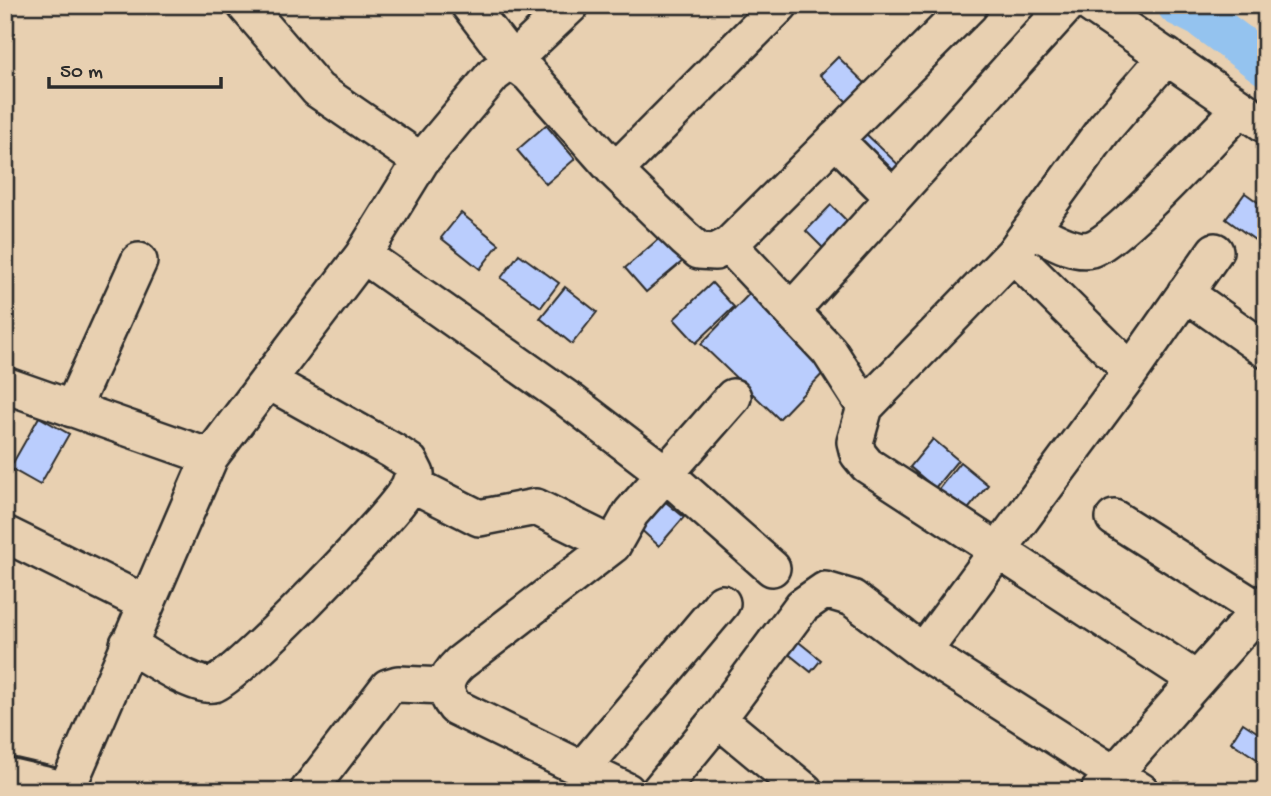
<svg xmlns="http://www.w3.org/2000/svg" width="1271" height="796" font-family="'Gochi Hand',sans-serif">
<rect width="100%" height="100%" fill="#e8d0b1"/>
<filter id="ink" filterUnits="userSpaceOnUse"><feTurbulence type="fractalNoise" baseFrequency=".0143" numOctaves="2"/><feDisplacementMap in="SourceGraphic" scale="14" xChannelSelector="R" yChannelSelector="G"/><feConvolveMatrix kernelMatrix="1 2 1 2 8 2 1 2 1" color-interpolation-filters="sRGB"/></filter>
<g filter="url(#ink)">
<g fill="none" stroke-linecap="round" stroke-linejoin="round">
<path stroke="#94c3ef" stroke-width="42" d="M1178,5l22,11 66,49"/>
</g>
<path fill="#bacdfd" stroke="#2b2b2b" stroke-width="2" d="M838,57l30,29 -18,19 -30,-30z
M546,125l29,34 -29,25 -29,-34z
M862,130l45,43 -12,12 -45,-43z
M1245,193l21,15v40l-40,-29z
M831,205l20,20 -25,26 -20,-20z
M461,213l38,31 -19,25 -39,-31z
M662,236l21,25 -37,31 -21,-24z
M519,254l40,29 -18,24 -40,-29z
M712,283l22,24 -38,36 -22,-24z
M565,287l32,25 -25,32 -32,-26z
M752,291l78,75 -51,53 -78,-75z
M39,417l30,17 -29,51 -30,-17z
M933,439l25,21 -23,28 -25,-21z
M960,462l28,23 -23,28 -27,-23z
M662,499l22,18 -25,29 -21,-19z
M795,639l26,21 -10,12 -26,-21z
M1243,723l23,15v27l-35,-23z"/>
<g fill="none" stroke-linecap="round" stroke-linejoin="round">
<defs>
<path id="minor" d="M245,5l73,85 103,71
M469,5l43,56 59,-56
M1091,5l175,120
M835,139l58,58
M615,171l165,-166
M1031,229c16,7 41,25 60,20 27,-8 123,-114 149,-140
M729,245l100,106 36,56
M1013,254l118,117
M363,255l206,145 98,75 105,93
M1185,293l81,57
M791,311l276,-306
M5,385l205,72
M72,409l67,-148
M410,483l69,35 57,-11 77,38
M1114,518l145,92
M5,534l140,69
M128,644c17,10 68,45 86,40 23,-7 165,-156 185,-183 7,-8 11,-18 17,-27l-6,-12 -17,-11 -125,-70
M923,652l208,-281 84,-120
M1197,680l69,-78
M718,719l87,72
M583,768l139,-165
M66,791l144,-334 153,-202 58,-94 73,-87 18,-13 17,13 86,97 70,68 14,12 16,1 14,-7 241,-240
M308,791l80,-104 10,-3 47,2
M627,791l-172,-84c-14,-17 -10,-30 5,-44l153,-118 18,-32 102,-116
M659,791l59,-72 84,-113 23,-16 27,8 71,54 218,139
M1099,791l98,-111 -330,-215 -9,-11 -3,-12 10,-35 148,-153 91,-125 63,-73"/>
<path id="major" d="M5,777l60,14"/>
</defs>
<use href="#minor" stroke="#2b2b2b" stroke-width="40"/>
<use href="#major" stroke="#2b2b2b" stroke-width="44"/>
<use href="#minor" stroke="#e8d0b1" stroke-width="35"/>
<use href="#major" stroke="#e8d0b1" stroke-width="38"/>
</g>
</g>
<rect width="1271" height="796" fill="none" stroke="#e8d0b1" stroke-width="28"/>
<rect x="14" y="14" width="1243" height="768" fill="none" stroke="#2b2b2b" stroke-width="2.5" filter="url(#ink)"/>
<path d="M49 77v10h172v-10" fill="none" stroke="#2b2b2b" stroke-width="3.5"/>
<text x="60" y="77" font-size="21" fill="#2b2b2b" stroke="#e8d0b1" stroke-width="5" paint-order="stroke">50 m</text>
</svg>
